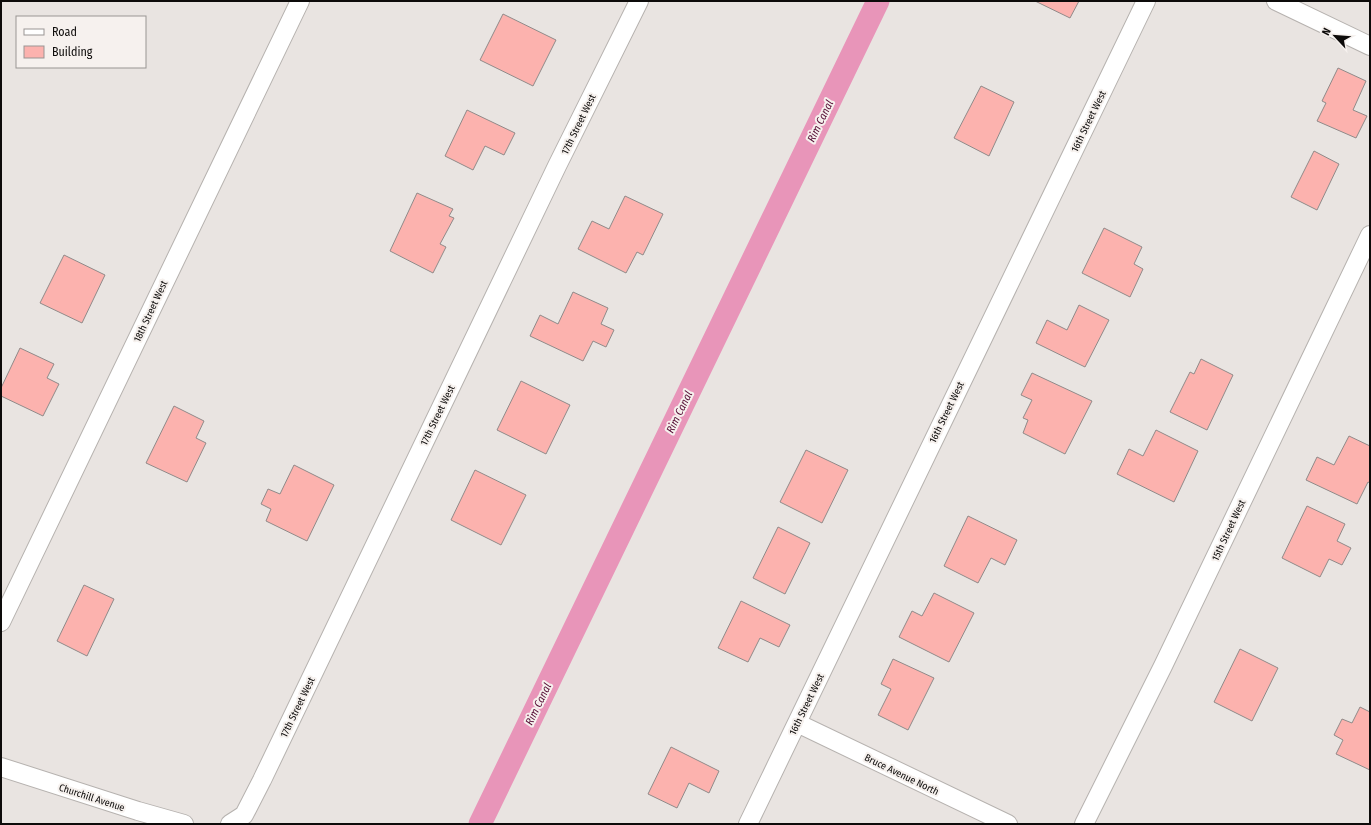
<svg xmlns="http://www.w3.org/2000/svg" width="1371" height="825" font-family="'Fira Sans Condensed',sans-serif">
<rect width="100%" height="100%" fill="#e9e4e1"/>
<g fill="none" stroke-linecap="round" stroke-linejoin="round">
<path stroke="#e895b9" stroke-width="23" d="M480,824l398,-823"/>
</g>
<path fill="#fcb2ae" stroke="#908a89" d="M1035,1h44l-9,17z
M503,14l53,26 -23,46 -53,-26z
M1338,68l28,13 -13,29 14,6 -11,22 -39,-17 9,-18 -4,-2z
M981,86l33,16 -25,54 -35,-18z
M467,110l48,23 -11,22 -19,-9 -12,24 -28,-14z
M1314,151l25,13 -22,46 -26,-13z
M417,193l36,16 -4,7 5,2 -14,26 6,3 -13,26 -43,-22z
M625,196l38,18 -20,41 -6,-3 -11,21 -48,-24 14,-28 17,8z
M1104,228l38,19 -8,17 9,5 -13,28 -48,-24z
M64,255l41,20 -23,48 -42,-20z
M573,292l35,16 -7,16 13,6 -8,17 -13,-6 -10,20 -53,-25 10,-21 18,9z
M1079,305l30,15 -24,47 -49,-24 11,-23 20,10z
M20,348l34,16 -7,14 12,6 -16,32 -42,-20v-8z
M1201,359l32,16 -26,55 -37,-18 20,-40 4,2z
M1032,373l60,28 -27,53 -42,-21 5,-13 -5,-2 9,-18 -11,-5z
M521,381l49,24 -24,49 -49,-24z
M174,406l30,15 -8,17 10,5 -19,39 -41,-19z
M1156,430l42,21 -24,51 -57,-28 12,-25 14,7z
M1349,436l21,10v37l-2,-1 -11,22 -51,-24 11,-23 17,8z
M806,450l42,20 -26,53 -42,-21z
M294,465l40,20 -27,56 -41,-20 5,-12 -10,-5 7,-15 12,5z
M475,470l51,25 -25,50 -50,-25z
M1307,506l38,18 -8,17 14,7 -9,17 -13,-6 -9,18 -38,-19z
M968,516l49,24 -12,25 -14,-7 -13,25 -34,-17z
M778,527l32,16 -25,51 -32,-16z
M84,585l30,14 -27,57 -30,-15z
M934,593l40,20 -25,49 -50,-25 13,-26 10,5z
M741,601l49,24 -11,22 -19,-9 -12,24 -30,-14z
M1240,649l38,19 -26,53 -38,-19z
M893,659l41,19 -26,52 -30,-15 13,-26 -10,-5z
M1360,707l10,5v58l-34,-16 7,-14 -9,-5 8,-16 10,4z
M671,747l48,24 -10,22 -20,-10 -12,25 -29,-14z"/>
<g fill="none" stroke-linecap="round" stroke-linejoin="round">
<defs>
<path id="minor" d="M1276,1l94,45
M1,622l299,-621
M797,723l211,101
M1,767l137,44 46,13
M230,824l14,-9 18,-35 295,-614 82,-165
M748,824l398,-823
M1084,824l79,-158 207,-431"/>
</defs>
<use href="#minor" stroke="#b6b2af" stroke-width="20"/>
<use href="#minor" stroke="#fff" stroke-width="18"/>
</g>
<g text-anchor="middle" stroke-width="4" stroke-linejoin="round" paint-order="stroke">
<g font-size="10" fill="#0d0b0a" stroke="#f6f1ee">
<text transform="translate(1088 121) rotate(-64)" y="4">16th Street West</text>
<text transform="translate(578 124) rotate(-64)" y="4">17th Street West</text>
<text transform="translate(150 311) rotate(-65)" y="4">18th Street West</text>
<text transform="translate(946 412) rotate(-64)" y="4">16th Street West</text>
<text transform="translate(437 415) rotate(-64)" y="4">17th Street West</text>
<text transform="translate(1228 530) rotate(-65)" y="4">15th Street West</text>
<text transform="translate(806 704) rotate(-64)" y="4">16th Street West</text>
<text transform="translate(297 707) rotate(-64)" y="4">17th Street West</text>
<text transform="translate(902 774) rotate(26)" y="4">Bruce Avenue North</text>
<text transform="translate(92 797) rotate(18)" y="4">Churchill Avenue</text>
</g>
<g font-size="11" font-style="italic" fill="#540b33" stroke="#f6f1ee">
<text transform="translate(820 121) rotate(-64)" y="4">Rim Canal</text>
<text transform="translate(679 412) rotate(-64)" y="4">Rim Canal</text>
<text transform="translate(538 704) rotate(-64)" y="4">Rim Canal</text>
</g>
</g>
<rect width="1371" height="825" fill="none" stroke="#0d0b0a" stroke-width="4"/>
<rect x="16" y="16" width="130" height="52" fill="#f6f1ee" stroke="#999593"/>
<rect x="24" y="29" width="20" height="6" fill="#ffffff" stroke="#999593"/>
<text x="52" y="36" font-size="12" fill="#0d0b0a">Road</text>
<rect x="24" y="46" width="20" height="12" fill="#fcb2ae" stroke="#999593"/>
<text x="52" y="56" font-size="12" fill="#0d0b0a">Building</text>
<g transform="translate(1335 36) rotate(296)" stroke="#f6f1ee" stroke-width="3" paint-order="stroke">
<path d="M0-3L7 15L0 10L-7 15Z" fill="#0d0b0a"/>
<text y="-6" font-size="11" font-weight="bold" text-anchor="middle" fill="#0d0b0a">N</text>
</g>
</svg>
